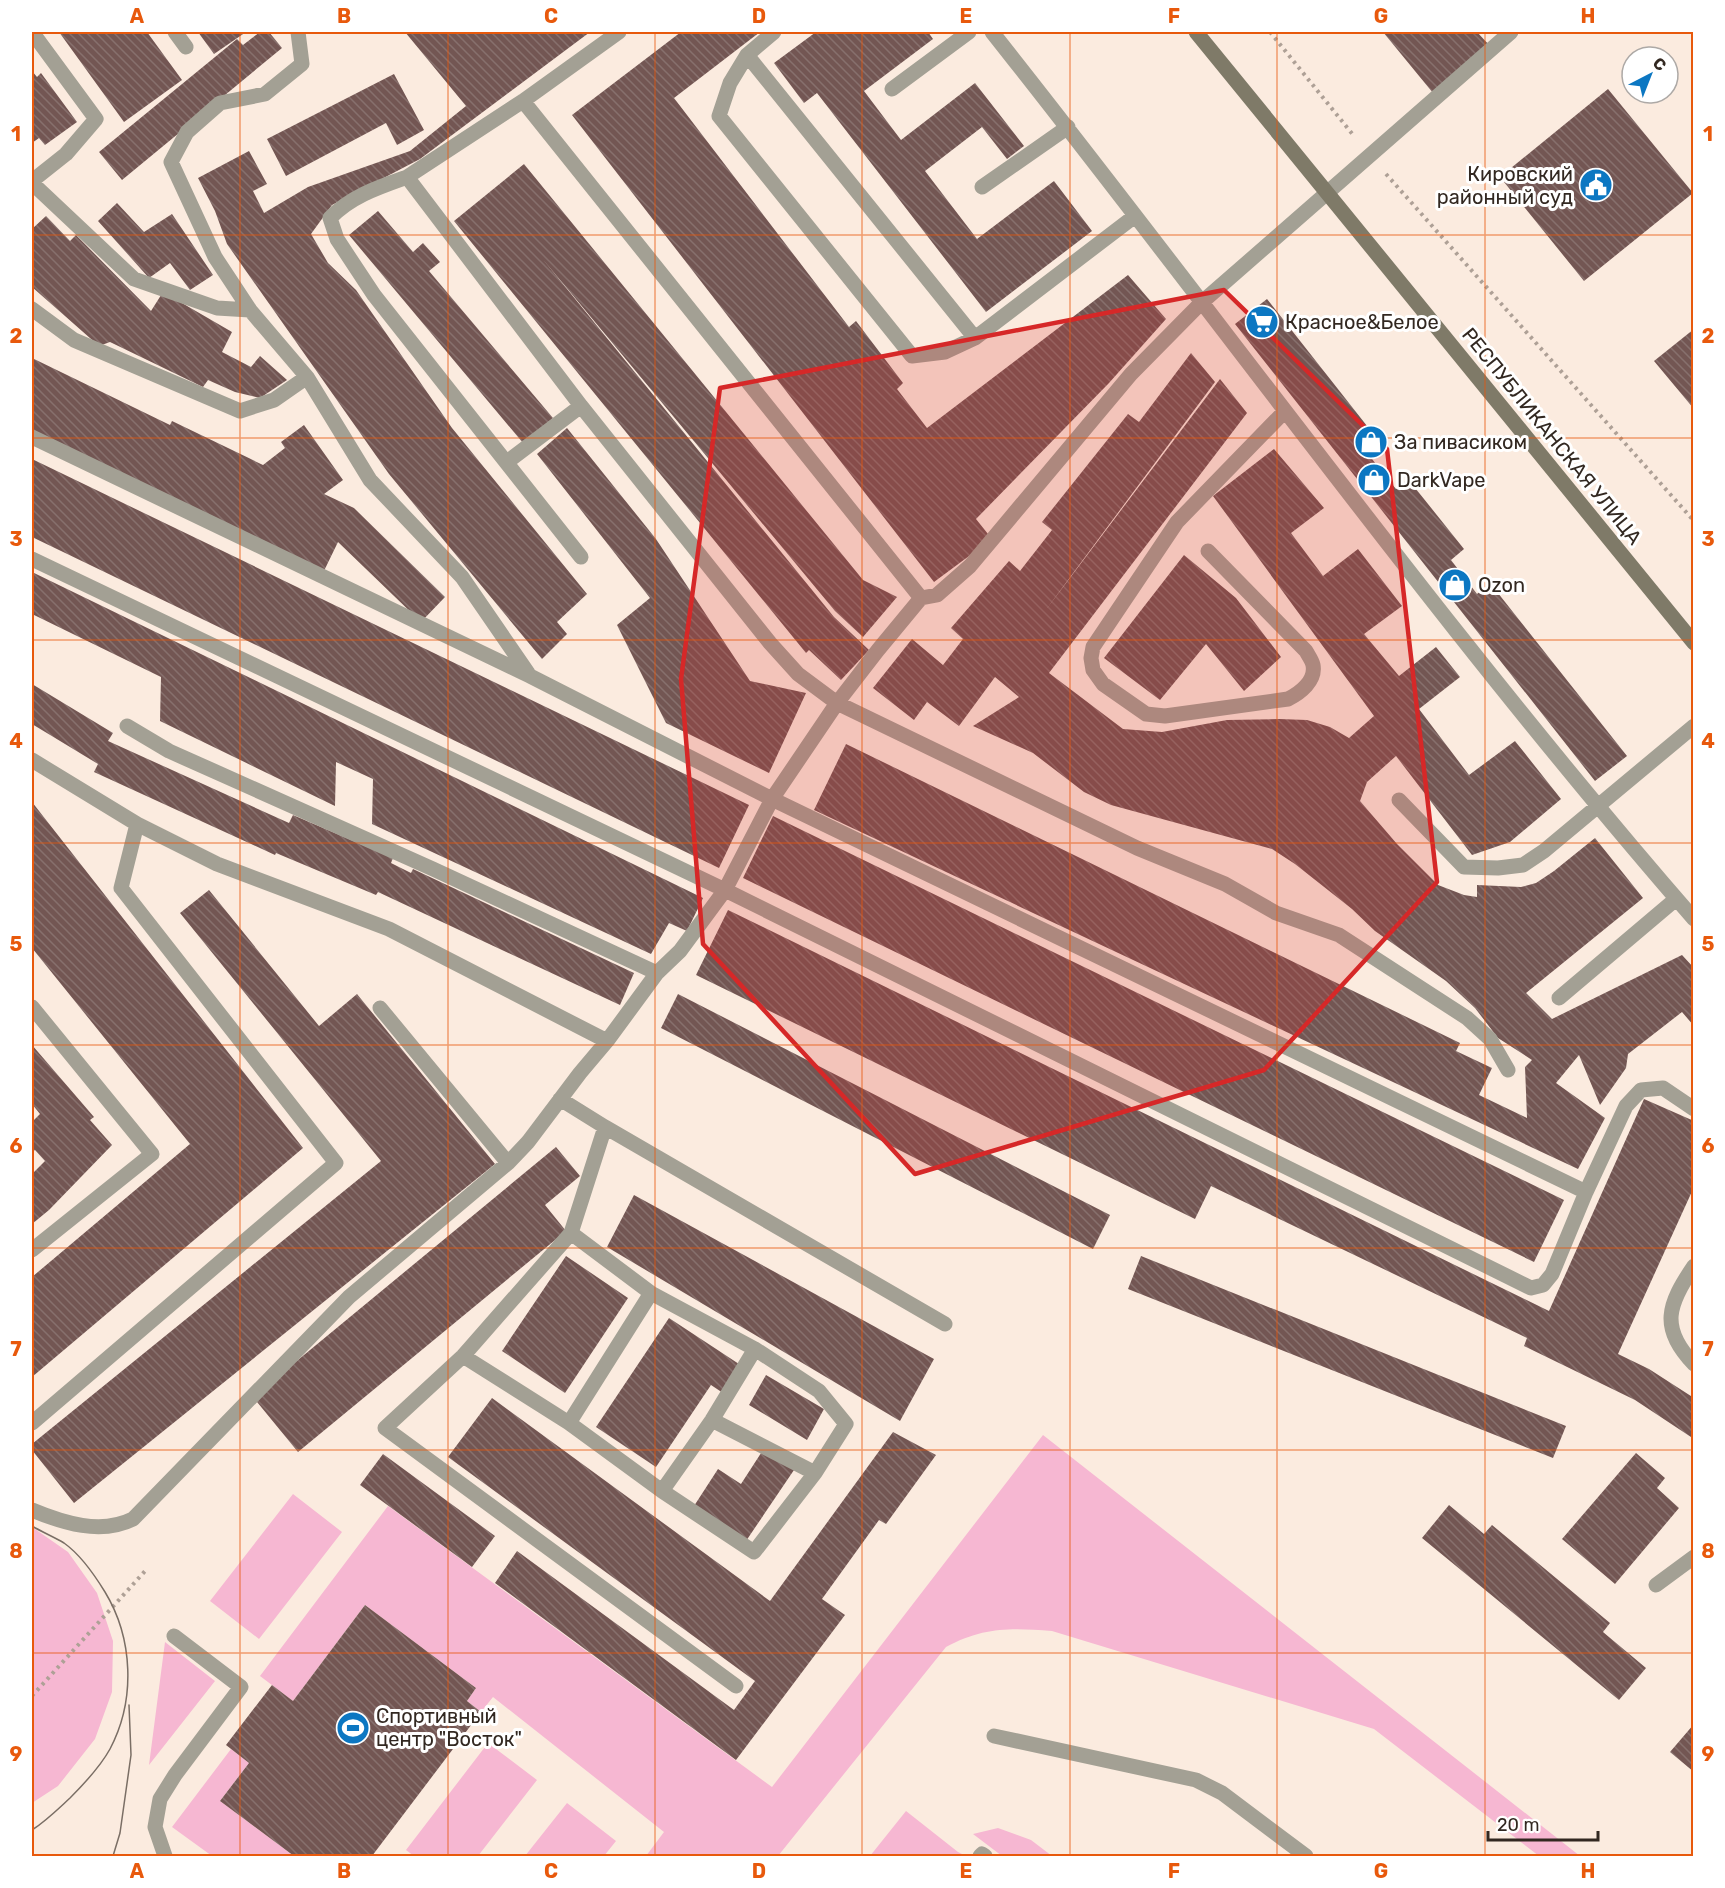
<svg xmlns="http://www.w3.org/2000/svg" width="1725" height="1888" font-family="Rubik,sans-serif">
<defs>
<pattern id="building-back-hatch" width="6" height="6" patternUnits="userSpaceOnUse" patternTransform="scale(1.5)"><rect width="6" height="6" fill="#735653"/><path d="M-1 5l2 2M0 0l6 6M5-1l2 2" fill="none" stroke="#87706d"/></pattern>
</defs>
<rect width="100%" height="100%" fill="#fbebdf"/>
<path fill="#f6b7d2" d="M1043,1435l537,421h-41l-165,-127 -322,-98c-42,-3 -68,-4 -106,16l-168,209h-132l18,-24 -171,-135 -12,15 -14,-11 9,-13 -111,-83 -72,96 -33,-25 128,-170 384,281z
M293,1494l49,38 -83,107 -49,-38z
M32,1527l36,25 29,41 16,48 -1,51 -17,47 -37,47 -26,17z
M165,1642l50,39 -66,84z
M488,1743l49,37 -59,76h-64l-8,-6z
M231,1749l18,14 -29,38 74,55h-82l-40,-29z
M567,1803l49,38 -12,15h-79z
M906,1811l52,41 8,4h-96z
M998,1828l33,12 21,16h-50l-29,-22z"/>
<path fill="url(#building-back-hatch)" d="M59,32h88l35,48 -58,42z
M198,32h48l-32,22z
M260,32h9l13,16 -160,132 -23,-28 138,-113 6,6z
M405,32h185l-170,127 -88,46 -21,29 17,29 28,27 96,138 135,166 -30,28 10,12 -25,25 -153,-185 -162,-230 -12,-33 -17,-33 51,-27 18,33 -14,7 11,22 44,-26 102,-36 56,-45z
M681,32h79l-86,66 175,229 7,-6 47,62 -6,6 30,39 201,-153 38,44 -57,64 -133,136 16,20 -58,43 -362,-467z
M816,32h112l5,7 -69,52 37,49 74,-57 49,63 -17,13 -25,-32 -57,44 52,68 77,-58 38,50 -106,81 -169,-219 -13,10 -30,-40z
M1383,32h94l13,14 -57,47z
M32,71l5,6 4,-4 36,49 -32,23 -6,-7 -7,5z
M394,74l30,56 -27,15 -11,-22 -100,53 -19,-37z
M1608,89l85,104 -109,88 -84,-104z
M524,164l339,416 34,17 -34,40 -28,-26 -294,-354 293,360 35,33 -28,30 -32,-30 -3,3 -352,-432z
M117,203l27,29 28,-18 41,61 -23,15 -20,-27 -21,15 -51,-57z
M378,211l35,41 10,-9 17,19 -11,9 124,147 -30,25 -174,-208z
M46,216l24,25 6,-6 75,76 12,-19 69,40 -10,20 29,15 9,-11 27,24 -27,18 -25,-6 -27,-12 -5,7 -93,-45 -11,4 -67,-59v-58z
M1267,299l115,146 -13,10 13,17 14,17 12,-10 56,70 -13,11 26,34 13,-11 137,173 -32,25 -360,-457z
M1694,329v80l-40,-48z
M1191,353l24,29 -170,229 175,-232 27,34 -198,260 74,56 39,3 65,-12 52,-1 28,1 23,7 19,11 25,-22 -161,-220 61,-47 50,59 -33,25 32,43 35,-27 44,57 -38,28 35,42 37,-29 24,30 -41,32 50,66 46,-34 46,58 -51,43 -38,13 -76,-99 -29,26 -7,19 37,43 41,41 26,10 13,2v-12l44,2 15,-4 18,-12 41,-33 48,60 -117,95 26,26 130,-64 12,13v58l-12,-14 -54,42 -2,14 -26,37 -21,-50 -23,28 49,35 -27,51 -764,-359 32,-66 614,299 -4,8 36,17 -13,27 48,23 -2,-51 7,-7 -34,-22 -23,-30 -29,-27 -71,-50 -23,-22 -57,-45 -23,-15 -161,-44 -27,-13 -51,-39 -60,-27 46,-29 -24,-20 -36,49 -32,-24 -13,18 -41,-32 39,-49 31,26 20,-26 -12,-11 58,-67 11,10 32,-41 -10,-8 86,-108 11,8z
M32,358l138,67 2,-4 91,44 22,-17 -4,-6 23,-17 39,55 -19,14 30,14 91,89 -24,25 -83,-80 -16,33 -290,-140z
M567,428l89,111 94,142 56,12 -37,80 -103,-50 -49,-98 33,-27 -113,-144z
M32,459l717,346 -30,63 -687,-331z
M1184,555l52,43 45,59 -37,34 -38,-47 -46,56 -56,-42z
M32,572l671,326 -16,33 -18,-8 -18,31 -279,-130 1,-45 -37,-17 -1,44 -175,-85 1,-44 -129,-63z
M32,684l81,49 -5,8 181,82 4,-8 100,43 -2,5 20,10 2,-4 221,104 -14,32 -242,-113 -2,3 -100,-42 -1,2 -181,-83 4,-8 -66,-40z
M32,802l271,346 -271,229v-100l158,-133 -158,-196z
M773,816l791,384 -30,62 -791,-384z
M209,890l110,136 38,-32 138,170 -421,339 -42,-53v-6l349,-283 -201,-248z
M728,910l821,401 95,-212 50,22v66l-76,167 31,15 45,29v41l-59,-39 -111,-54 3,-8 -316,-152 -16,33 -499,-244z
M678,994l432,221 -17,34 -432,-221z
M32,1045l62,72 -4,3 22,25 -63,65 -17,14v-50l13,-13 -10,-11 -3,2v-30l8,-8 -8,-10z
M556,1147l24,29 -35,29 21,26 -268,221 -45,-55z
M634,1195l300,164 -34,62 -293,-174z
M566,1256l62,42 -63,95 -63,-42z
M1141,1256l425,170 -13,32 -425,-169z
M669,1318l73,48 -19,27 -12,-8 -55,82 -60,-40z
M766,1375l58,34 -17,31 -58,-35z
M492,1398l278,203 123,-169 43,23 -50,69 -7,-4 -57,79 23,16 -109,145 -241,-177 22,-32 217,159 21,-29 -307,-224z
M763,1450l31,20 -48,71 -52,-35 24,-37 23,15z
M1636,1453l29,25 -8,10 22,20 -64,76 -53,-45z
M383,1454l112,82 -23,31 -112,-82z
M1449,1505l35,29 8,-9 118,98 -7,9 43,36 -27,32 -197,-162z
M365,1605l111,83 -9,13 14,11 -109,144h-78l-74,-55 29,-38 -23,-18 46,-60 21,16z
M1694,1724v48l-24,-20z"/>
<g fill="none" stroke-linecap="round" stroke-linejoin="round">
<path stroke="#aea096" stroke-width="4" stroke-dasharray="3 4.5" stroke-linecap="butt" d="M1270,32l84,104
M1386,174l308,347
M32,1696l114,-126"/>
<path stroke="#a3a094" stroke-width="15" d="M32,32l64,87 -30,35 -34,27
M175,32l11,15
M298,32l4,32 -37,30 -45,9 -33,29 -16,30 44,95 35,53 57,67 63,103 92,97 66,96
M774,32l-27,23 -17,28 -11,33 193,240 33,-4 30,-14 160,-122
M992,32c234,295 454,602 702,887
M747,55l228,283
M892,89l77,-57
M523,101l398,497 16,-3 33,-29 161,-192 70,-71 310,-271
M407,177c-28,10 -56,19 -77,41l7,21 37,56 207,262
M32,183l102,96 83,29 33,2
M982,187l86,-60
M32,309l42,31 166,71 34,-11 33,-23
M32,437l498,239 242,123 814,393
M507,462l74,-56
M1208,551l98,100c2,4 6,9 7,14 3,16 -13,28 -25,34l-123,17 -19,-2 -43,-30 -10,-14 -2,-12 2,-11 84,-125 107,-110
M32,559l693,331 806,398 12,-3 9,-11 34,-82 40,-86 15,-16 22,-2 31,21
M921,598l-43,52 -41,53 300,145 88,36 51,29 63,22 128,83 23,21 18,31
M127,726l42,25 264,118 224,104
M32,760l105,64
M1399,800l65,67 34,1 25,-3 21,-14 150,-125
M1559,998l117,-99
M32,1007l120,147 -120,96
M380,1008l128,155
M560,1099l45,28 340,197
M605,1127l-34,106 -108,123 -78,72 351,258
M1694,1266c-26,38 -35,62 0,98
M463,1356l106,67 93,68 92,61 61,-79 31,-49 -27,-33 -64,-42 -104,-56 -80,-60
M712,1420l103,53
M32,1423l304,-260 -215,-275 16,-64 80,40 172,65 218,112
M569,1423l82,-130
M662,1491l50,-71 43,-71
M32,1510c31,13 69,25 101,9l216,-222 159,-134 20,-21 52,-69 27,-32 50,-68 23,-22 45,-61 47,-91 65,-96 -39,-29 -28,-31 -189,-237 -174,-229 116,-76 96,-69
M1656,1585l38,-28
M994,1736l202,44 26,13 84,63
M165,1856l-10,-29 5,-28 15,-24 66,-88 -67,-51
M980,1856l2,-2 3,2"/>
<path stroke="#7f7a68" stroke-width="15" d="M1196,32l498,611"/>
<path stroke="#7a6e65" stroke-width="1.5" d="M32,1526c10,6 22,11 32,17 17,12 30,31 41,49 28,46 31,108 5,157 -10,18 -26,35 -40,49 -13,12 -24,23 -38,32
M113,1856l7,-23 11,-78 -2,-50"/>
</g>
<path fill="#d62828" fill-opacity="0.2" stroke="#d62828" stroke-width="4.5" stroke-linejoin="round" d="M1224,290l163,159 50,433 -173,188 -349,104 -212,-230 -22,-265 39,-291z"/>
<path fill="none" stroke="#e8590c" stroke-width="1.5" stroke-opacity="0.55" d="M240,32v1824M448,32v1824M655,32v1824M862,32v1824M1070,32v1824M1277,32v1824M1485,32v1824M32,235h1662M32,438h1662M32,640h1662M32,843h1662M32,1045h1662M32,1248h1662M32,1450h1662M32,1653h1662"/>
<defs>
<symbol id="civic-disc" viewBox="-11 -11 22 22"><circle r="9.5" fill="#0c77c2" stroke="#fff"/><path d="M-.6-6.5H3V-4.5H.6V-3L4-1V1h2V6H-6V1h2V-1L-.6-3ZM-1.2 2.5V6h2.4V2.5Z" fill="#fff"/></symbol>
<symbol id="supermarket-disc" viewBox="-11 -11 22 22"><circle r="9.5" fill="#0c77c2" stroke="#fff"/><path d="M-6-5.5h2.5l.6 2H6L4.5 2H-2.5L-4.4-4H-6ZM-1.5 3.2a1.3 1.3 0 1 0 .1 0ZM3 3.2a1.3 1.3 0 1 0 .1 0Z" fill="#fff"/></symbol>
<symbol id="shop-disc" viewBox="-11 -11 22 22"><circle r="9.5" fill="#0c77c2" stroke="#fff"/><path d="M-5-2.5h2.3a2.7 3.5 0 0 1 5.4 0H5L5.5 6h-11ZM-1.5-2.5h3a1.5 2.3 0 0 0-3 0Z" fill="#fff"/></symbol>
<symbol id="stadium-disc" viewBox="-11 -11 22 22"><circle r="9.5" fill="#0c77c2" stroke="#fff"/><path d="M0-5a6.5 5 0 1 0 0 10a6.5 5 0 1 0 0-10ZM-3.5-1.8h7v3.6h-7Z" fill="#fff"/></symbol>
</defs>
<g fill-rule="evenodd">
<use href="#civic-disc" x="1577" y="166" width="38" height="38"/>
<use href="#supermarket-disc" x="1243" y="303" width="38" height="38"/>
<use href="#shop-disc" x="1352" y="423" width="38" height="38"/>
<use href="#shop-disc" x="1355" y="461" width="38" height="38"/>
<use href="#shop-disc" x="1436" y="566" width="38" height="38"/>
<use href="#stadium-disc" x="334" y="1709" width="38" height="38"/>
</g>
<g text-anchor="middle" stroke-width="6" stroke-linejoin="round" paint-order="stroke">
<g font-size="20" fill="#322821" stroke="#fff" text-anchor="start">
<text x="1573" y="181" text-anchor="end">Кировский<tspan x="1573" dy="23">районный суд</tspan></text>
<text x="1285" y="329">Красное&amp;Белое</text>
<text x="1394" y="449">За пивасиком</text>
<text x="1397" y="487">DarkVape</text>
<text x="1478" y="592">Ozon</text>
<text x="376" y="1723">Спортивный<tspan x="376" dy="23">центр "Восток"</tspan></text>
</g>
<g font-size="20" fill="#322821" stroke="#fff">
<text transform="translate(1552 436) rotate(51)" y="7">РЕСПУБЛИКАНСКАЯ УЛИЦА</text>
</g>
</g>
<rect width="1725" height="1888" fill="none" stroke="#ffffff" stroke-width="66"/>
<g transform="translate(1650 75) rotate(42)"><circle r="28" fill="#ffffff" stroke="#ada9a6" stroke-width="1.5"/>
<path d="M0-4.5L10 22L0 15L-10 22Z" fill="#0c77c2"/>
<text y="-9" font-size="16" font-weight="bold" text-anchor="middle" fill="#322821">С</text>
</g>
<path d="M1488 1831v9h110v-9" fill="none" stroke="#322821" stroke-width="3"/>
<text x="1497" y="1831" font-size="18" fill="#322821" stroke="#ffffff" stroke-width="4.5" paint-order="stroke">20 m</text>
<rect x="33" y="33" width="1659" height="1822" fill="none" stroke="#e8590c" stroke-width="2"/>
<g font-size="20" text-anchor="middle" font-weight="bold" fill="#e8590c">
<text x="137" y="23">A</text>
<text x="344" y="23">B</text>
<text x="551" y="23">C</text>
<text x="759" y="23">D</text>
<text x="966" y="23">E</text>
<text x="1174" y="23">F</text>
<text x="1381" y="23">G</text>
<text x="1588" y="23">H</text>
<text x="16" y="141">1</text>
<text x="1708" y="141">1</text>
<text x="16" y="343">2</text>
<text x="1708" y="343">2</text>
<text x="16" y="546">3</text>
<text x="1708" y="546">3</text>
<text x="16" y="748">4</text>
<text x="1708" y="748">4</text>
<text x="16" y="951">5</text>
<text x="1708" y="951">5</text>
<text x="16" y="1153">6</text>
<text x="1708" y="1153">6</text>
<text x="16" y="1356">7</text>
<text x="1708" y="1356">7</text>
<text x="16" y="1558">8</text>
<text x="1708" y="1558">8</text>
<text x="16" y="1761">9</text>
<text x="1708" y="1761">9</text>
<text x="137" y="1878">A</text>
<text x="344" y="1878">B</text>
<text x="551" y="1878">C</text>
<text x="759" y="1878">D</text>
<text x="966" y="1878">E</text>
<text x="1174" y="1878">F</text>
<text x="1381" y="1878">G</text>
<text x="1588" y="1878">H</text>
</g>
</svg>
